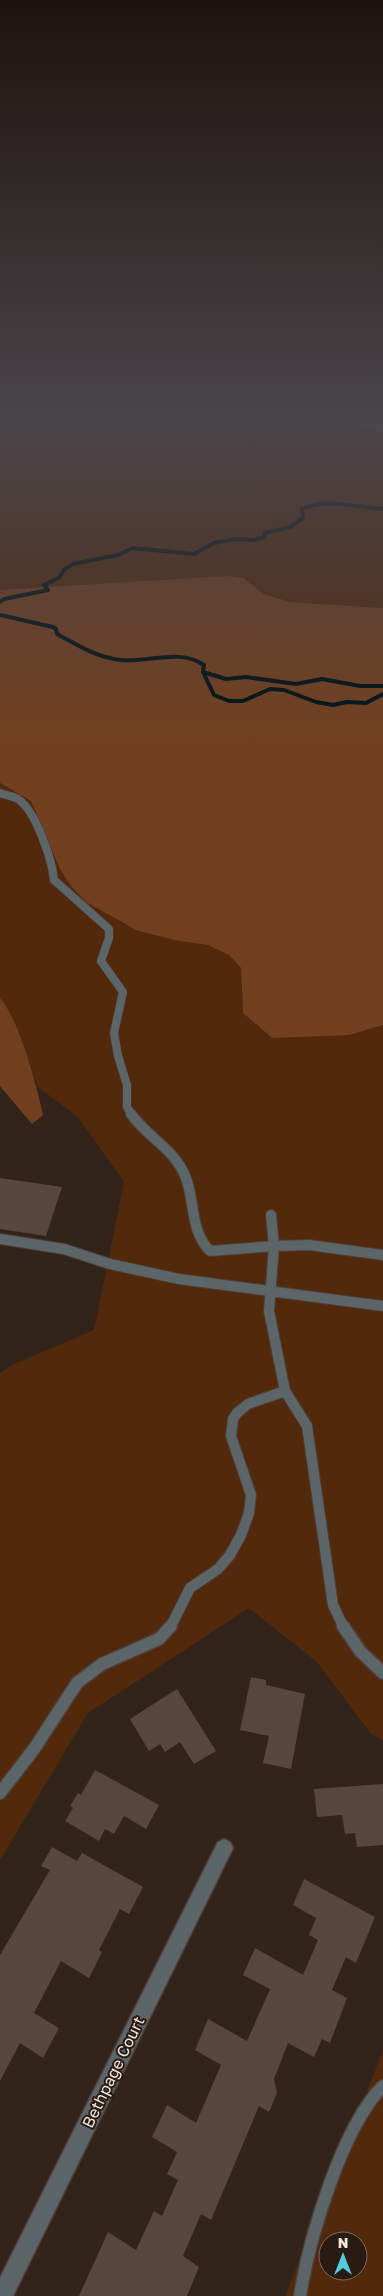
<svg xmlns="http://www.w3.org/2000/svg" width="383" height="2296" font-family="'Golos Text',sans-serif">
<rect width="100%" height="100%" fill="#33241b"/>
<path fill="#52290b" fill-rule="evenodd" d="M0,420h311l72,17v171l-93,-6 -26,-8 -21,-16 -243,12z
M0,783l31,18 5,10 82,107 20,13 41,10 29,4 21,10 12,13 2,45 28,25 96,-8 16,-5v715l-12,-6 -54,-72 -68,-54 -161,105 -88,147v-487l12,-8 82,-35 30,-148 -46,-65 -40,-30 -18,-51 -20,-38z
M383,2051v245h-98zM328,2241h30v30h-30z"/>
<path fill="#72401f" d="M227,576l16,2 21,16 26,8 93,6v417l-34,10 -77,3 -29,-25 -2,-45 -12,-13 -21,-10 -29,-4 -41,-10 -52,-29 -15,-16 -11,-17 -29,-68 -31,-18v-193z
M0,998c19,21 37,88 43,117l-11,9 -32,-38z"/>
<g fill="none" stroke-linecap="round" stroke-linejoin="round">
<path stroke="#001216" stroke-width="4" d="M0,602l4,-3 44,-9 -4,-5 15,-7 5,-8 9,-6 45,-9 15,-7 61,6 20,-11 22,-4 18,1 10,-3 1,-4 25,-6 13,-9 -1,-9c25,-12 55,-1 81,0
M0,615l53,12 3,2 1,5c20,11 41,24 64,26 28,3 58,-12 83,5l-1,7 11,23 15,6h14l27,-12 14,1 32,12 17,3 14,-3 19,1 17,-9
M203,672l23,7 20,-2 50,7 26,-5 38,7h23"/>
</g>
<path fill="#57473d" d="M0,1178l62,9 -16,49 -46,-7z
M251,1677l15,3v5l39,9 -14,75 -28,-6 6,-27 -29,-6z
M177,1689l39,62 -22,13 -14,-22 -15,10 -5,-8 -11,7 -19,-32z
M95,1770l64,35 -13,24 -22,-13 -10,18 -9,-5 -6,12 -34,-20 8,-13 -3,-2 8,-13 3,2z
M383,1784v61l-26,2 -2,-14 -10,1 -3,-19 -25,2 -3,-28z
M52,1847l25,14 5,-8 61,34 -14,27 -9,-5 -21,41 3,2 -13,26 -28,-17 -27,52 25,15 -16,30 -23,-15 -20,38v-126l50,-85 -9,-4z
M304,1879l71,38 -19,46 -10,-6 -14,33 15,8 -17,45 -8,-4 -8,18 -26,-14 -14,36 3,14 -8,19 -10,-6 -48,114 -10,-6 -18,42 16,11 -12,29h-108l29,-64 28,18 18,-39 8,5 16,-36 -11,-6 10,-22 -25,-15 15,-32 29,18 25,-58 -26,-15 13,-31 39,22 23,-52 -27,-14 12,-27 48,27 15,-35 -9,-5 7,-17 -23,-13z"/>
<g fill="none" stroke-linecap="round" stroke-linejoin="round">
<defs>
<path id="service-far2" d="M0,793c6,2 13,3 18,6 18,12 34,61 36,81l55,49v9l-8,23 22,31 -9,41 4,23 9,29v22l5,8"/>
<path id="service-far1" d="M131,1114c17,24 44,35 55,64 9,24 4,53 24,73l64,-5 -5,65 16,80 -37,13 -11,9 -4,6 -2,17 20,59 -2,18 -8,22 -11,20 -12,14 -28,19 -20,40
M271,1215l3,31 35,-1 74,10
M0,1239l64,10 46,15 69,15 204,27
M285,1391l22,35 26,179 11,23"/>
<path id="service" d="M343,1626l17,25 23,22
M0,1793l34,-44 43,-66 25,-19 57,-25 12,-13
M300,2296c9,-57 42,-169 83,-210"/>
<path id="minor" d="M224,1839l6,3 3,6 -3,6 -217,442h-13v-18l218,-436z"/>
<path id="motorway" d="M346,420h14l23,6v6z"/>
</defs>
<use href="#service-far2" stroke="#4e3f37" stroke-width="9"/>
<use href="#service-far1" stroke="#4e3f37" stroke-width="12"/>
<use href="#service" stroke="#4e3f37" stroke-width="15"/>
<use href="#minor" stroke="#4e3f37" stroke-width="3"/>
<use href="#motorway" stroke="#4e3f37" stroke-width="3"/>
<use href="#service-far2" stroke="#5c6567" stroke-width="8"/>
<use href="#service-far1" stroke="#5c6567" stroke-width="10"/>
<use href="#service" stroke="#5c6567" stroke-width="12"/>
<use href="#minor" fill="#5c6567" fill-rule="evenodd"/>
<use href="#motorway" fill="#a2bbc0" fill-rule="evenodd"/>
</g>
<linearGradient id="sky" x2="0" y2="1"><stop stop-color="#1c140f"/><stop offset="0.57" stop-color="#4a454a"/><stop offset="1" stop-color="#4a454a" stop-opacity="0"/></linearGradient>
<rect width="383" height="742" fill="url(#sky)"/>
<g text-anchor="middle" stroke-width="4" stroke-linejoin="round" paint-order="stroke">
<g font-size="16" fill="#f2e8e2" stroke="#291b12">
<text transform="translate(113 2072) rotate(-64)" y="6">Bethpage Court</text>
</g>
</g>
<g transform="translate(343 2256)"><circle r="24" fill="#291b12" stroke="#796d65"/>
<path d="M0-4L9 19L0 12L-9 19Z" fill="#54cade"/>
<text y="-8" font-size="14" font-weight="bold" text-anchor="middle" fill="#f2e8e2">N</text>
</g>
</svg>
